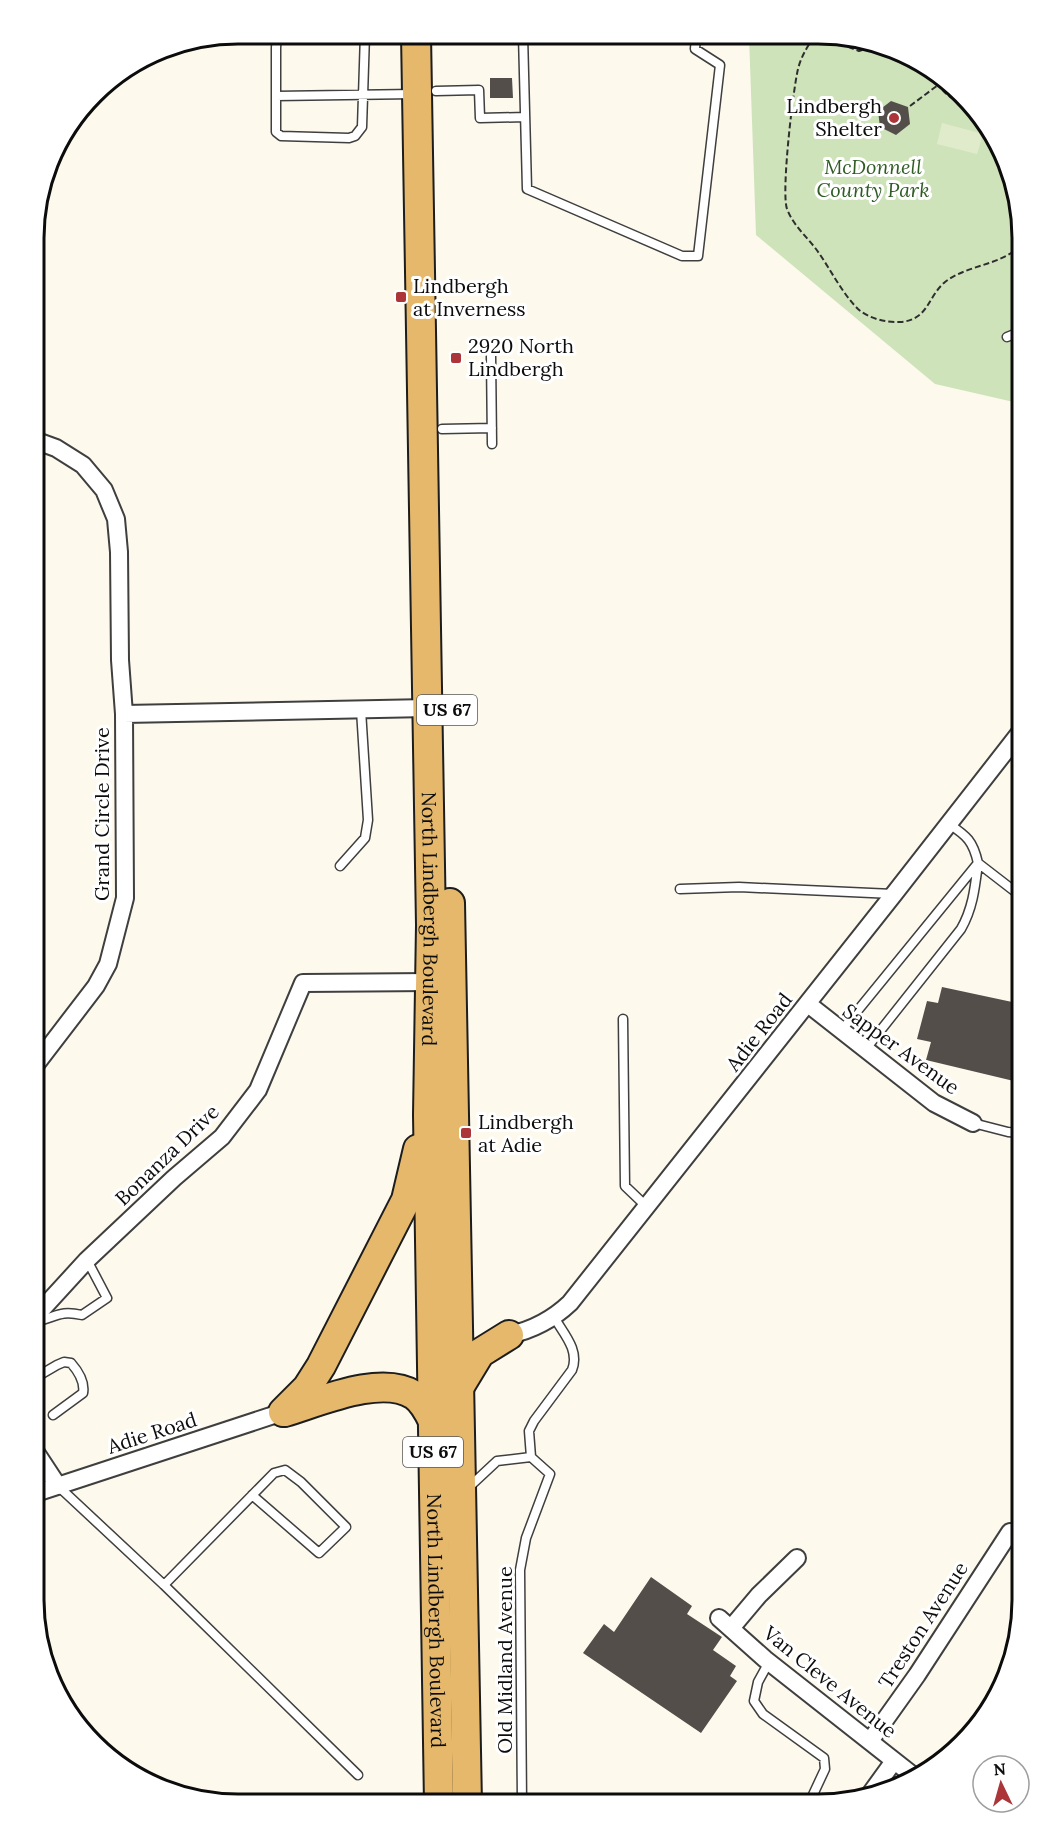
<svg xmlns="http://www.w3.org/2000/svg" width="1055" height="1838" font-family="Lora,serif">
<rect width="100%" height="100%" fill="#fdfaed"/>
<path fill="#cfe3bb" d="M749,36l108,1 95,46 59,88 11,66v167l-87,-20 -179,-149z"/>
<path fill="#e0ebcb" d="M942,123l41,11 -6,20 -40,-10z"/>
<path fill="#534e4a" d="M490,78h22l1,20h-23z
M891,101l17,6 2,17 -14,11 -16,-8 -2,-16z
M942,987l80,17v79l-96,-23 5,-18 -14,-3 10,-38 11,2z
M651,1577l41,29 -5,8 35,23 -9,13 23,16 -6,10 7,5 -36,52 -118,-80 21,-29 10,8z"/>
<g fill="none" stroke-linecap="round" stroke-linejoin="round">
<defs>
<path id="service" d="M277,33l-1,15v48l138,-2
M523,35l4,154 155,67h16l22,-191 -25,-16 1,-13
M436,91l43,-1 1,28 45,-1
M276,96v36l5,4 68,2 6,-2 7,-9 3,-93
M1007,337l15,-6
M491,356l1,88
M442,429l50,-1
M978,863l44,34
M340,866l25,-28 3,-18 -7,-110
M680,889l59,-2 154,7
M623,1019l2,167 22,21
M841,1031l137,-168c-5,-22 -11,-27 -29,-39
M865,1050l96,-121c12,-21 14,-42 17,-66
M973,1123l35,9 14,1
M35,1322c22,-5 24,-12 47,-7l25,-17 -20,-38
M33,1379l24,-14 7,-3 7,1c7,8 14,19 12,30l-30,22
M58,1486l106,99 194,190
M467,1489l30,-28 34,-4
M164,1585l110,-112 11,-3 16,12 45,45 -27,26 -67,-58
M769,1662l-11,20 -4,19 9,13 61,44 1,11 -14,30
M522,1804l-2,-234 6,-32 24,-64 -19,-17 -2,-26 5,-10 38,-51c8,-20 -9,-37 -18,-53
M807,1805l4,-6 8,6"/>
<path id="minor" d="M124,714l304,-6
M808,1004l126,99 39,20
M34,1067l62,-81 12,-22 17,-66 -1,-184 -4,-54 -1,-108 -3,-33 -12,-29 -21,-25 -27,-17 -22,-8
M33,1319l54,-59 87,-82 48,-41 36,-47 45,-107 128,-1
M509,1335c24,-5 43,-15 61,-32l324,-409 128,-164
M33,1448l25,38
M33,1494l250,-82
M719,1618l46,41 150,118
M732,1627l27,-32 38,-37
M870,1741l47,-66 93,-143
M868,1797l26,-36"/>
<g id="trunk">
<path id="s1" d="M416,34l15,891 -3,190 11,689"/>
<path d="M450,903l17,901"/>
<path d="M460,1386l20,-33 29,-18"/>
<path d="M283,1412l24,-24 14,-22 85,-166 12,-51"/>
<path d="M285,1412c34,-10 96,-38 129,-17 9,6 14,16 19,26"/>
</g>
</defs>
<use href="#service" stroke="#3f3f3f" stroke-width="11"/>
<use href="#minor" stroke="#3f3f3f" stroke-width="20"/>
<use href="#trunk" stroke="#1d1d1d" stroke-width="32"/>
<path stroke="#2e2e2e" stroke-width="2" stroke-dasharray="6 3" stroke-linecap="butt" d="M814,37c-7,10 -13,20 -16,32 -5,21 -17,123 -11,140 6,16 19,27 29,40 14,19 25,43 42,60 10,9 28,14 42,13 29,-2 27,-25 45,-40 18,-14 43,-16 63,-27 5,-3 9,-7 14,-11
M823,37l36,14 17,-5
M934,74c6,18 15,24 32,30
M910,106l28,-21"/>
<use href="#service" stroke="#fff" stroke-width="8"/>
<use href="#minor" stroke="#fff" stroke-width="16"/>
<use href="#trunk" stroke="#e6b86c" stroke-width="28"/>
</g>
<g fill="#ab3538" stroke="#fff" stroke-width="2">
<circle cx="894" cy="118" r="6"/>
<rect x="395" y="291" width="12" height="12" rx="3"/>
<rect x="450" y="352" width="12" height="12" rx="3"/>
<rect x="460" y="1127" width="12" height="12" rx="3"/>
</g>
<g text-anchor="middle" stroke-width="6" stroke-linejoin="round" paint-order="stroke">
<g fill="#fff" stroke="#555" stroke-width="1.5">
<rect x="417" y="695" width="60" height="30" rx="4.5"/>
<rect x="403" y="1437" width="60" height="30" rx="4.5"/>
</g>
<g font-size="18" font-weight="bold" fill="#0c0c0c">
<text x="447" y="716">US 67</text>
<text x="433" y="1458">US 67</text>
</g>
<g font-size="20" fill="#0c0c0c" stroke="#fff" text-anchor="start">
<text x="882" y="113" text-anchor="end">Lindbergh<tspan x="882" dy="23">Shelter</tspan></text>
<text x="413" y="293">Lindbergh<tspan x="413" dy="23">at Inverness</tspan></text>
<text x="468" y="353">2920 North<tspan x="468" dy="23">Lindbergh</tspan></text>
<text x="478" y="1129">Lindbergh<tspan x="478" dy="23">at Adie</tspan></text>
</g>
<g font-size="20" font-style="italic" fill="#2f5b24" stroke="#fff">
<text x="873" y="174">McDonnell<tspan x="873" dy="23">County Park</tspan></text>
</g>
<g font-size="20" fill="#0c0c0c" stroke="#fff">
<text transform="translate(102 814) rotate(-90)" y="7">Grand Circle Drive</text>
<text dy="7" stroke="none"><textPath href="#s1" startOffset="885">North Lindbergh Boulevard</textPath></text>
<text transform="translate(759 1032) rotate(-52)" y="7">Adie Road</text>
<text transform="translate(901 1049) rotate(36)" y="7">Sapper Avenue</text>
<text transform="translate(167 1155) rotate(-44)" y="7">Bonanza Drive</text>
<text transform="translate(152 1433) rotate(-18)" y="7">Adie Road</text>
<text dy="7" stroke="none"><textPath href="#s1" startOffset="1587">North Lindbergh Boulevard</textPath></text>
<text transform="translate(923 1625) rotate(-57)" y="7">Treston Avenue</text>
<text transform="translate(505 1660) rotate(-90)" y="7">Old Midland Avenue</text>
<text transform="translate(830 1682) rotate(39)" y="7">Van Cleve Avenue</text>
</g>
</g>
<path d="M0 0H1055V1838H0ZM238 44H818A194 194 0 0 1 1012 238V1600A194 194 0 0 1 818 1794H238A194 194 0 0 1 44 1600V238A194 194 0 0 1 238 44Z" fill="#fff" fill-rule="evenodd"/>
<path fill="none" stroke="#0c0c0c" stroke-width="3" d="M238 44H818A194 194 0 0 1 1012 238V1600A194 194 0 0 1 818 1794H238A194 194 0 0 1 44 1600V238A194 194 0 0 1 238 44Z"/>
<g transform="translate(1001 1784) rotate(355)"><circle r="28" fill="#ffffff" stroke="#9e9e9e" stroke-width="1.5"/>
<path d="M0-4.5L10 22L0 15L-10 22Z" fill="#ab3538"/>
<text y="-9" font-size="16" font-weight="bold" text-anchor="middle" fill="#0c0c0c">N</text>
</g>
</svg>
